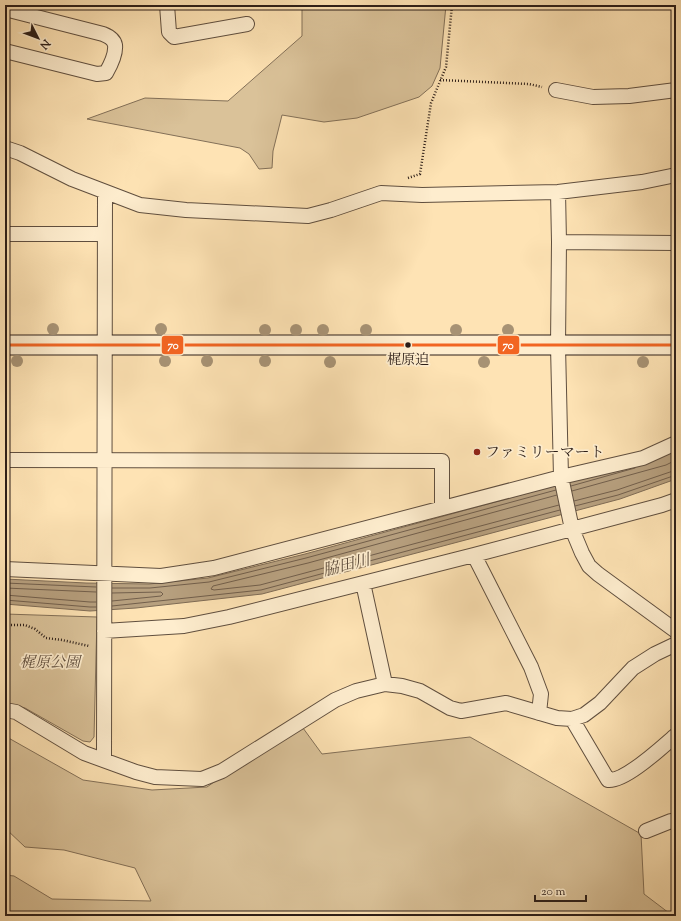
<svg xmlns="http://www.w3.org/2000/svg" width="681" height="921" font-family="'Sorts Mill Goudy','Noto Serif JP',serif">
<rect width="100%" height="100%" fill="#fee3b4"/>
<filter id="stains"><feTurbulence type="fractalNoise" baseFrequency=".005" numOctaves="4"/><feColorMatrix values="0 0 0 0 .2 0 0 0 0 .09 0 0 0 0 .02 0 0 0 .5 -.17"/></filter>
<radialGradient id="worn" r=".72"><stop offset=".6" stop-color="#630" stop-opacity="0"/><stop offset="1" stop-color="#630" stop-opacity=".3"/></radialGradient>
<path fill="#dac299" stroke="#837058" d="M302,5h144l-6,63 -8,18 -13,11 -62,21 -33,4 -42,-7 -9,36 -1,17 -13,1 -10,-15 -9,-6 -153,-29 58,-21 83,3 74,-65z
M5,614l92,3 -3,120 -4,5 -7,-1 -58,-33 -20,-5z
M303,728l19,26 148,-17 171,97 3,60 29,22h-668v-41l9,1 38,23 99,2 -16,-33 -71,-18 -39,-3 -20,-19v-92l78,44 69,10 55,-3 17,-12z"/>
<path fill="#b7a07f" stroke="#7f6c56" d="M676,450v29l-56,20 -358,95 -126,14 -46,3 -85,-7v-25l81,4 63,1 59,-6 97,-24 358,-98z"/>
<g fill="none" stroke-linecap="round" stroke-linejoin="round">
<path stroke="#725f4c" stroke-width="1" d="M571,486l64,-18
M572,491l94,-26 10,-5
M557,495l-249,68 -95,23 -2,3 3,1 46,-5 299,-80
M574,501l43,-11 59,-20
M575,506l43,-11 58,-20
M5,583l91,4
M5,588l91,4
M112,588h38l59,-6 97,-24 250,-68
M5,595l85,7h6
M5,600l85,7h6
M112,601l49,-5 2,-2 -2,-2 -49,1
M112,606l149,-16 299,-80"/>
<defs>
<path id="street" d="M167,5l2,27 5,5 73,-13
M5,9l98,25c5,2 11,5 12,11 1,8 -5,21 -9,28l-9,1 -92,-23
M556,90l37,7 36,-1 47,-6
M5,148l15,5 52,26 68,26 46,5 102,5 20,1 23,-6 50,-17 41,2 136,-3 84,-10 34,-7
M558,192l1,50 -1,104 3,131 11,52 10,24 7,13 9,8 78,57
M5,234h99
M559,242l117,1
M5,460l437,1v47
M474,555l57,112 10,27 -2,19
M5,569l156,7 53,-8 347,-91 82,-19 33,-15
M363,583l22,101
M104,631l80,-5 45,-9 245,-62 188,-50 14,-5
M5,710l11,2 68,41 52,19 19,5 47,2 20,-8 113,-71 21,-9 29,-7 17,2 18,5 30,17 11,3 45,-8 51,15 15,1 12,-4 16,-12 33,-35 22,-14 21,-10
M572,719l36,61c17,2 54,-33 68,-45
M104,760l1,-568
M646,831l25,-10 2,1 3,-1"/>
<path id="secondary" d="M5,345h671"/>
</defs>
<use href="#street" stroke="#604f3f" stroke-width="16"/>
<use href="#secondary" stroke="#2c1e18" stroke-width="21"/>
<path stroke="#2c1e18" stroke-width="2.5" stroke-dasharray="1 2" stroke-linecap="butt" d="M440,80l89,4 13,3
M408,178l12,-4 11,-71 15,-36 6,-62
M5,625h20l10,4 11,9 16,2 27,6"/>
<use href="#street" stroke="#feedce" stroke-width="14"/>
<use href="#secondary" stroke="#feedce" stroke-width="19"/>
<defs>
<path id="bus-1" d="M5,345h671"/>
</defs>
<use href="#bus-1" stroke="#feedce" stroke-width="6"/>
<use href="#bus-1" stroke="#f26522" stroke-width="3"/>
</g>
<g fill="#a79274">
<circle cx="53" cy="329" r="6"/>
<circle cx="161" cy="329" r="6"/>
<circle cx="265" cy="330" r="6"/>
<circle cx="296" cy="330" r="6"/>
<circle cx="323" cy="330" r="6"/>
<circle cx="366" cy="330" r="6"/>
<circle cx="456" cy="330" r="6"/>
<circle cx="508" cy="330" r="6"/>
<circle cx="17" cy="361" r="6"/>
<circle cx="165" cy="361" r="6"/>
<circle cx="207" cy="361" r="6"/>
<circle cx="265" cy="361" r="6"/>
<circle cx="330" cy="362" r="6"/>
<circle cx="484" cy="362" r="6"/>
<circle cx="643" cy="362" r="6"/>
</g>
<circle fill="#2c1e18" stroke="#feedce" stroke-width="1.5" cx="408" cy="345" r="3.5"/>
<circle fill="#8f2418" stroke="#feedce" stroke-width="1.5" cx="477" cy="452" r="4"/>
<g text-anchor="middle" stroke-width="3.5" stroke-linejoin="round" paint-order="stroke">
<g font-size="14" fill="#2c1e18" stroke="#feedce">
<text x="408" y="364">梶原迫</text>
</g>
<g font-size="15" fill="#2c1e18" stroke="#feedce" text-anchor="start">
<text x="485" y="457">ファミリーマート</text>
</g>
<g font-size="15" font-style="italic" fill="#604f3f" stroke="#feedce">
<text x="50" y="667">梶原公園</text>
</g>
<g font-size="16" font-style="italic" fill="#5d4c3c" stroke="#feedce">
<text transform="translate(346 564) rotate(-14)" y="6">脇田川</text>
</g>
</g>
<g stroke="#feedce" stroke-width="1.5">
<rect x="161" y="335" width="23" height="20" rx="4" fill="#f26522"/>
<rect x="497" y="335" width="23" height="20" rx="4" fill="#f26522"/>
</g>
<g font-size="11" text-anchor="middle" font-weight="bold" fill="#fff">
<text x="173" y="349">70</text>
<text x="508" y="349">70</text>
</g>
<rect width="681" height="921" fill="none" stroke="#fee3b4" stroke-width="20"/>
<rect x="6" y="6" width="669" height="909" fill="none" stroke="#2c1e18" stroke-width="2"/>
<rect x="10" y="10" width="661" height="901" fill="none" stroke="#2c1e18"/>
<g transform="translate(38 38) rotate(132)" stroke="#feedce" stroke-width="3" paint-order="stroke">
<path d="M0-3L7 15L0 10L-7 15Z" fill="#2c1e18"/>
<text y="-6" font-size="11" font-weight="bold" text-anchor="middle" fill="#2c1e18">N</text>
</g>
<path d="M535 895v6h51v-6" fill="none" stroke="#2c1e18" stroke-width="2"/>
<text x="541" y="895" font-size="12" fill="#2c1e18" stroke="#feedce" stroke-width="3" paint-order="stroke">20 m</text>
<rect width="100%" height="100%" filter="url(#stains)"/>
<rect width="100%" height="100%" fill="url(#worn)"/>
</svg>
